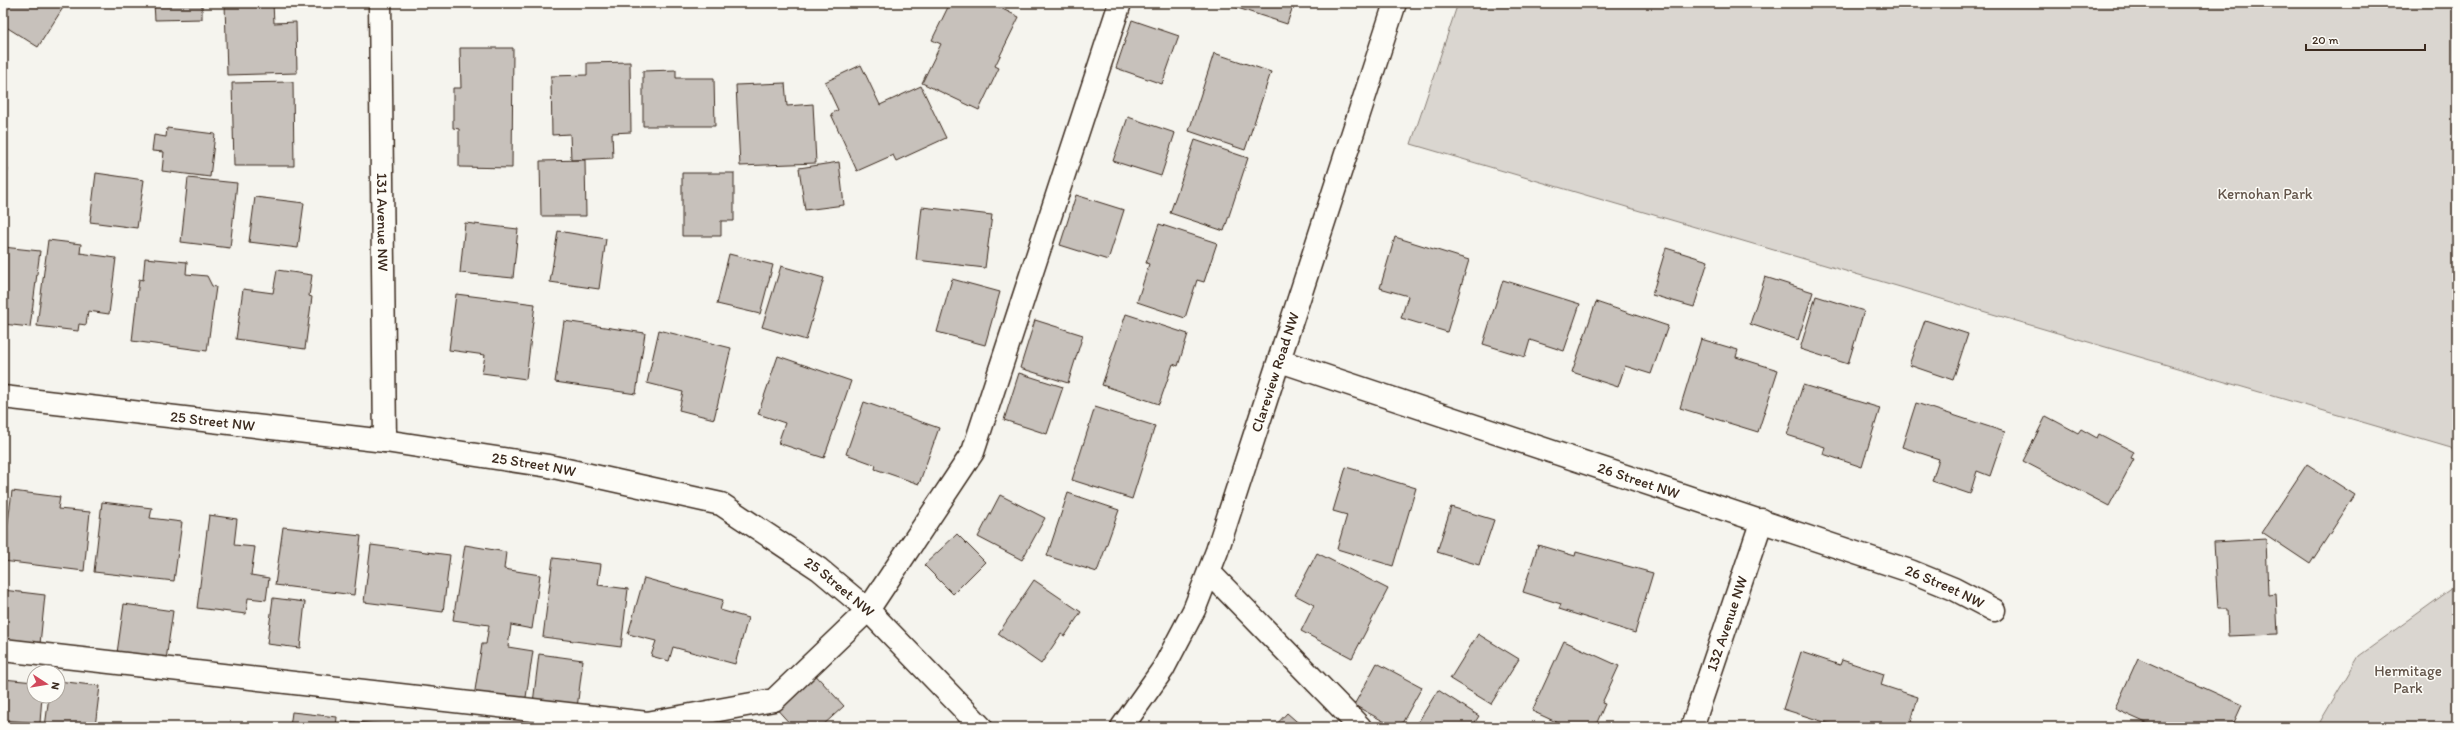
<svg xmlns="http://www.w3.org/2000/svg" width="2460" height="730" font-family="Itim,sans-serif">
<rect width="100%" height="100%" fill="#f5f4ee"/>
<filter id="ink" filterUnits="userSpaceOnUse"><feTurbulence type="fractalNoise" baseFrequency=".025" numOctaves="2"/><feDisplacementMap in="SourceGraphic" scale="8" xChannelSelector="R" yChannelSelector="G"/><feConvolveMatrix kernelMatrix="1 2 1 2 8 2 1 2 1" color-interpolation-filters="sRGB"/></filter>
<g filter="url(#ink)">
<path fill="#dad6d0" stroke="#8a8077" d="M1458,3h999v455l-6,-10 -1040,-304z
M2457,585v142h-140l42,-71z"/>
<path fill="#c7c1bb" stroke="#3b2a1e" d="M3,3h63l-28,44 -35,-22z
M154,3h48v16l-47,1z
M225,3h48l1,20 22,-1 1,51 -70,2z
M950,3h40l29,14 -24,49 4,2 -20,42 -57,-27 19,-39 -9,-4z
M1222,3h72l-7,21z
M1132,20l47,16 -17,48 -46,-16z
M460,48h53l-1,120 -53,-1v-38l-6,-1v-40h8z
M1214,53l57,19 -26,78 -56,-19z
M630,62l1,70 -19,1 1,25 -42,2 -1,-26 -18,1 -1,-59 36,-1v-12z
M861,65l19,40 41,-19 25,52 -50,23 -3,-6 -36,16 -26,-57 7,-4 -13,-28z
M676,70v8h38l1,48h-72v-55z
M293,82l1,84h-60l-2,-83z
M785,83l2,23 26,-2 3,59 -76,3 -4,-81z
M1128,117l47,16 -14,43 -48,-15z
M167,128l48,6 -5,43 -48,-6 2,-19 -12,-1 2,-16 12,2z
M1195,140l53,18 -24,73 -54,-18z
M585,160l1,56h-45l-1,-55z
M839,162l5,43 -39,5 -6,-42z
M3,169h5l-5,42z
M96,173l48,7 -7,48 -47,-6z
M682,173h52v48h-13v15h-39z
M188,178l49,5 -7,65 -49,-6z
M1076,195l48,15 -16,50 -48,-15z
M255,197l49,6 -6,45 -49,-6z
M922,207l70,8 -7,53 -69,-8z
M465,223l53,6 -5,49 -53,-5z
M1159,224l58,19 -13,39 -7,-2 -12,38 -48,-16 12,-38 -3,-1z
M558,231l48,8 -7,50 -49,-7z
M1395,237l74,23 -22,72 -46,-14 7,-22 -28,-8z
M48,240l33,4 -1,9 36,5 -7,56 -21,-3 -2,14 -7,-1 -1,7 -41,-5z
M3,247l37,4 -10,76 -27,-3z
M1666,248l42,13 -14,46 -42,-12z
M729,254l44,11 -13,49 -43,-10z
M145,258l42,4 -1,12 21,2 5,10 4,1 -9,64 -75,-10 7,-62 4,1z
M781,266l43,12 -18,62 -44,-13z
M277,270l35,5 -3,21 3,1 -7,52 -69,-10 7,-50 30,4z
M1765,277l48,15 -15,48 -48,-16z
M952,279l48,13 -15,53 -48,-13z
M1503,280l77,24 -16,47 -34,-11 -5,17 -42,-13z
M456,294l79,10 -9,75 -44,-6 3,-18 -36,-5z
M1816,296l48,15 -16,53 -48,-15z
M1596,302l72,24 -17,48 -26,-8 -7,21 -46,-15z
M1126,314l62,20 -10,32 -5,-2 -14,40 -57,-19z
M1035,320l48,15 -15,48 -48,-15z
M1925,320l43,14 -15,46 -44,-15z
M564,321l81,12 -9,61 -81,-12z
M659,330l72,18 -17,71 -35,-9 4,-18 -36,-9z
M1701,339l37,11 -2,7 42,13 -20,62 -78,-24z
M778,356l73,25 -27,77 -46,-15 7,-20 -27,-9z
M1019,373l44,14 -16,47 -43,-14z
M1803,385l77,23 -18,59 -39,-13 2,-7 -38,-12z
M864,402l75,26 -20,56 -44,-15 1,-4 -30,-11z
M1916,403l89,29 -15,44 -13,-5 -7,23 -38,-13 7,-22 -37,-12z
M1095,407l60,19 -23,73 -60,-19z
M2046,416l32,17 3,-4 16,9 2,-4 35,18 -3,6 3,1 -25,47 -86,-45z
M2307,464l48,31 -45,69 -48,-32z
M1346,467l70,21 -23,78 -56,-17 10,-34 -14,-4z
M12,491l48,6 -2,12 32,3 -6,59 -81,-10z
M1068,493l51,17 -22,62 -50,-16z
M1000,495l45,23 -23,42 -44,-23z
M102,502l50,6 -2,10 32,4 -8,59 -80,-9z
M1451,507l43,13 -15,45 -42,-13z
M209,515l28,4 -3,26 21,2 -4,28 18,3 -3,22 -18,-2 -2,16 -49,-6z
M283,527l78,9 -7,59 -79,-10z
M957,534l28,28 -32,32 -29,-29z
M2266,539l2,56 8,-1 2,40 -50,2 -1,-27h-9l-4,-67z
M371,545l79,10 -7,57 -79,-10z
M465,545l41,7 -2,17 36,6 -8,54 -21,-4 -3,22 25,4 -8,53 -51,-7 8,-53h4l3,-19 -36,-5z
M1538,545l37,11 1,-4 77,21 -18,60 -76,-24 2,-5 -38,-12z
M1317,553l71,36 -36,69 -51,-27 13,-26 -19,-10z
M553,558l48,6 -3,21 30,4 -7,58 -78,-10z
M644,578l79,22 -3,10 28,8 -13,46 -62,-17 -4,14 -18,-5 5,-15 -28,-7z
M1034,580l47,32 -16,24 -4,-2 -20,30 -43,-30z
M3,590l42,5 -5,49 -37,-4z
M273,598l32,4 -5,46 -33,-4z
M124,604l49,7 -7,49 -49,-7z
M1478,634l41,25 -28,45 -41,-25z
M1564,641l55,25 -17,37 3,1 -10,23h-28l-35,-16z
M1801,652l39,13 2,-5 42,14 -3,11 37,12 -7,25 10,5h-81l-57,-18z
M539,654l44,6 -6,48 -44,-5z
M2138,658l104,47 -10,22h-77l-40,-18z
M1377,663l45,24 -22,40h-6l-40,-22z
M811,670l33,36 -23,21h-28l-20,-22z
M3,679l31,3v14h8l-2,27 -37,-3z
M58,681l42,5 -5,41h-50l4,-31h9z
M1438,690l41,26 -7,11h-57z
M292,712l45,5 -1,10h-46z
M1287,713l16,14h-29z
M348,721l48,5v1h-48z"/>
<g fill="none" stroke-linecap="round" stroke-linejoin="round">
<defs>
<g id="minor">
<path id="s1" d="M380,3l5,438"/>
<path id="s2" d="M1280,361l630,210 44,18 40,21"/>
<path id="s3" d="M3,397l382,44 164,25 172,38 98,65 49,41 113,117"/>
<path d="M1209,572l151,155"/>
<path d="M3,650l644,73 127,-23 94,-90 105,-158 147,-449"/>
<path id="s4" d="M1122,727l41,-58 31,-59 23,-59 178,-548"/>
<path id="s5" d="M1692,727l70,-207"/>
</g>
</defs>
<use href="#minor" stroke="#3b2a1e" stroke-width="25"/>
<use href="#minor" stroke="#fdfcf7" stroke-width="22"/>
</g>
</g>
<g text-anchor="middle" stroke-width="3" stroke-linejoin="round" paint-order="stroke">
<g font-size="15" fill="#63554a" stroke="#fdfcf7">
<text x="2265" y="199">Kernohan Park</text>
<text x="2408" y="676">Hermitage<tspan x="2408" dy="17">Park</tspan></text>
</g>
<g font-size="15" fill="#3b2a1e" stroke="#fdfcf7">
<text dy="5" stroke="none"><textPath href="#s1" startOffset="219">131 Avenue NW</textPath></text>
<text dy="5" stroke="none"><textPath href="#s4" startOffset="389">Clareview Road NW</textPath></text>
<text dy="5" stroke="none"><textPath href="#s3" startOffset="211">25 Street NW</textPath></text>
<text dy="5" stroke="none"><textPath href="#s3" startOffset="535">25 Street NW</textPath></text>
<text dy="5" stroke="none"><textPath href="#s2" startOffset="378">26 Street NW</textPath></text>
<text dy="5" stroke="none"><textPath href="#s2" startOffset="702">26 Street NW</textPath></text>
<text dy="5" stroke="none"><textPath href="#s3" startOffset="871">25 Street NW</textPath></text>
<text dy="5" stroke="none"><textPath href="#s5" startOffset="109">132 Avenue NW</textPath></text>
</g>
</g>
<rect width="2460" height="730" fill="none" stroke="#fdfcf7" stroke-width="16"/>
<rect x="8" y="8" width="2444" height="714" fill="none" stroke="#3b2a1e" stroke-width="1.5" filter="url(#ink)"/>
<g transform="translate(46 684) rotate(102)"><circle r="19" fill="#fdfcf7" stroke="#afa8a0"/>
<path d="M0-3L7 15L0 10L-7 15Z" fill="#d1495b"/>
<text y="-6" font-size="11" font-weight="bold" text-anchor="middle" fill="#3b2a1e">N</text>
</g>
<path d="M2306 44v6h119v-6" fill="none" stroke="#3b2a1e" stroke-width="2"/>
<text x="2312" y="44" font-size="12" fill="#3b2a1e" stroke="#fdfcf7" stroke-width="3" paint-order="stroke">20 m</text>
</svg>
